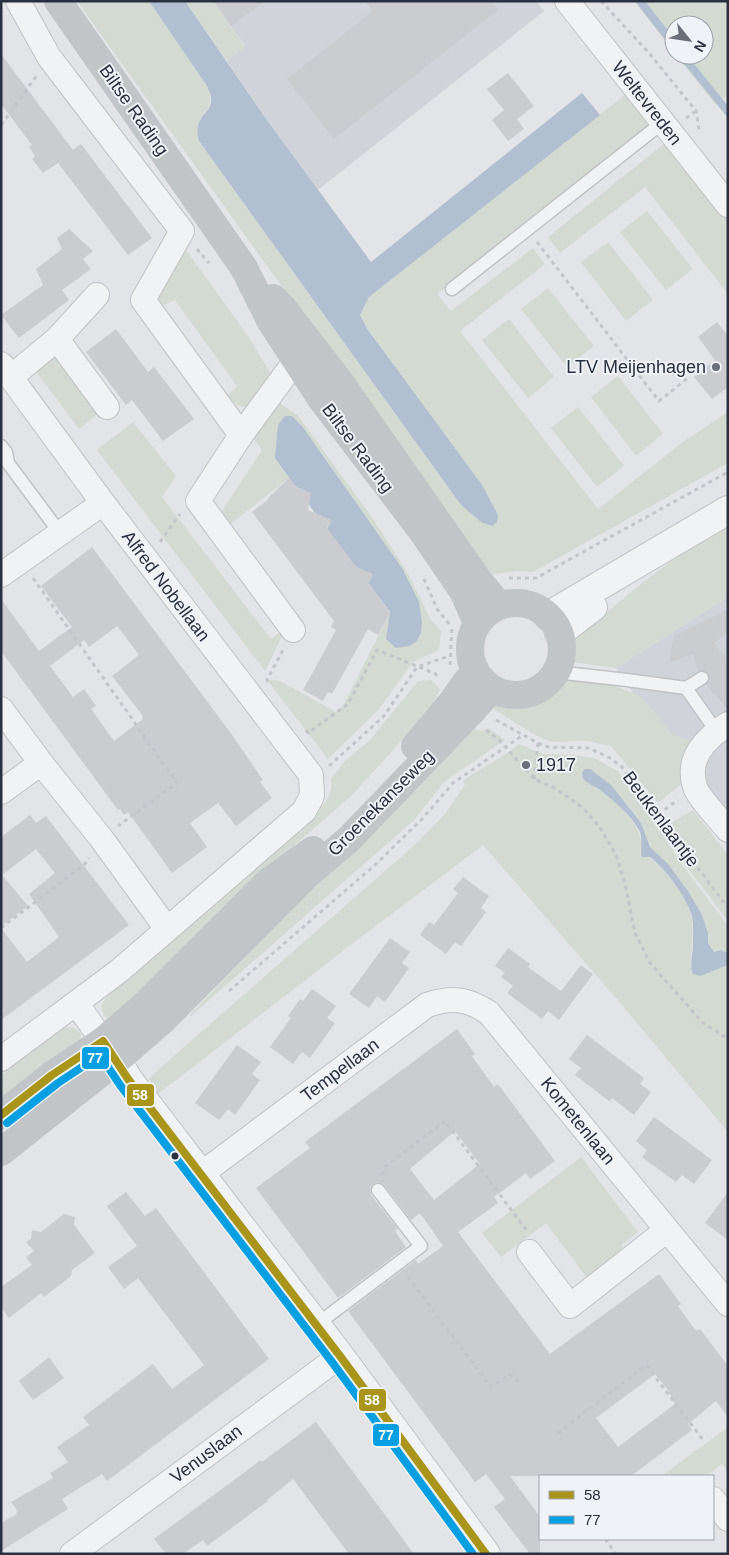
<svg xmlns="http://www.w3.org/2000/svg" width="729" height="1555" font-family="Arial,sans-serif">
<rect width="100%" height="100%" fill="#e2e4e7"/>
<path fill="#d0d3da" d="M213,1h323l8,10 -226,179 -54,-74 -37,-55 18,-15z
M728,597v233l-112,-162z"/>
<path fill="#d2dad2" d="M77,1h72l58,85c7,19 1,22 -9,38l1,17 262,364 20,17 17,-7 -130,-186 -8,-14 9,-18 257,-203 25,32 -214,168 14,17 82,-63 12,16 -85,67 138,178 85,-67 45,-30v51l-195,109 -16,-1 -28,4z
M185,1h28l32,46 -18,14z
M634,1h94v94l-12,10 -40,-50h28v-30h-30v27z
M665,143l63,78v73l-83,-107 -85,66 -12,-16z
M647,211l46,58 -27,21 -46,-58z
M608,242l45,58 -27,21 -45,-59z
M186,250l62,86 24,40 -21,31 -13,-1 -11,-10 10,-10 -62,-86 -13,6 -7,-14z
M548,288l46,58 -27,21 -46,-58z
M509,319l45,58 -26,21 -46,-58z
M54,352l49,58 -24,19 -46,-62z
M618,376l45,58 -27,22 -45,-59z
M277,401l21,15 73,100 35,54 25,50 10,11 -2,19 -26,12 -34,47 -51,50 -61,-79 13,1 56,31 7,-6 46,-91 13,-47 -100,-142 -10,-10 -17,42 14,20 -61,48 -8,-12 42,-64 -10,-14z
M578,407l46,59 -27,21 -46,-59z
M133,422l43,54 -14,21 109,142 15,-11 -21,43 -168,-221z
M728,525v72l-112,71 -52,-7 8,-19 59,-50 36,-28z
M560,678l52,7 27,10 21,23 10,15 23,9 -8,17 -4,25 -23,19 -47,-57 -25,-5 -34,1 -19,-8 -44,-28 16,-4 14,3 24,-9z
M432,680l8,10 -8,14 -35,42 -46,50 -98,86 -144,139 -5,-6 -3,-8 8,-16 214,-186c7,-9 9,-15 8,-26l13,-17 27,-23 47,-58z
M467,727l14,4 8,-3 16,12 -61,42 -30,38 -223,196h-2z
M519,744l23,10 32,1 20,3 24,13 41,59 34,-20 35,45v66l-66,-87 24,36 42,56v27l-7,-3 -7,3 -6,-10v-10l-53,-82 -5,-4 -9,-24 -31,-38 -12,-10 -16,-2 1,6c4,4 9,6 13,9 19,12 51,39 44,64 20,10 46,41 51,63 4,17 0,34 -1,51l21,6 17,-7v167l-112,-134 -133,-153 -122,92 -203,157 -9,-15 10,-10 259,-227 27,-28 20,-29 -2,-5 43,-26z
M65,1027l10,1 6,6v10l-80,65v-34z
M581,1157l57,75 -17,13 4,6 -37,28 -42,-56 -45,34 -19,-24z
M728,1427v44l-6,-7 -16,12 -43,-1z"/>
<path fill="#b1bfd1" d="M149,1h36l79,115 107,146 211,-169 18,22 -231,182 -9,18 8,15 114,155 16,30 -1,7 -5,4 -11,-4 -20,-17 -262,-364c-7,-27 14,-26 12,-43 0,-4 -3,-8 -4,-12z
M635,1h10l29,37v13z
M677,55h10l41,51v12z
M285,416h7l10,10 100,142 17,34 3,20 -1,11 -4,8 -8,5 -13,2 -10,-9 4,-27 -22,-29 4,-6 -2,-4 -14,-6 -29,-38 4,-7 -1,-2 -15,-7 -8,-11 3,-9 -15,-7 -20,-28 3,-33z
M585,769h5l21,16 30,38 9,24 18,17 20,27 13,22 7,20v10l6,9 7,-2 7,3v12l-28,11 -7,-2c-4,-11 0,-19 0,-30 0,-10 1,-22 -2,-31 -8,-21 -24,-42 -41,-56h-8c-3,-8 2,-17 -3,-27 -9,-16 -25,-29 -39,-40 -6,-4 -12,-6 -17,-11l-1,-6z"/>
<path fill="#cacccf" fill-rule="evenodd" d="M214,1h52l-35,25z
M365,1h126l7,9 -164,129 -47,-60 86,-68z
M1,54l72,96 8,-6 71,94 -24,17 -70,-92 -15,10 -11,-14 3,-3 -6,-9 3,-2 -31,-41z
M508,73l26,33 -17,13 7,10 -16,12 -16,-21 12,-10 -17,-21z
M69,229l24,22 -10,8 8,10 -29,21 7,10 -50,38 -18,-23 42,-30 -7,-16 26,-20 -5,-11z
M717,322l11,14v51l-16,12 -18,-22 21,-17 -17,-23z
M116,329l32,43 6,-5 40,52 -31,22 -31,-41 -6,5 -40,-53z
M289,478l6,8 16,7 -3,17 24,10 -5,8 29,39 17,7 -5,9 22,30 -12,22 -10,-6 -36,65 -4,-2 -5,9 -20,-11 33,-60 -5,-3 3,-6 -82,-109 17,-13 -1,-1z
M92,547l138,185 33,48 -3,2 12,16 -36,28 -18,-23 -28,20 17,24 -35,26 -44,-61 -4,3 -4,-6 -2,1 -117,-159v-52l38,52 33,-24 -31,-41zM117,626l22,29 -27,21 31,40 -1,2 1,1 -29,22 -23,-32 5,-3 -12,-17 -11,8 -23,-31 34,-26 5,7z
M728,609v24l-14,10 14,17v49l-22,-24 3,-4v-7l-4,-3h-7l-5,-17 -24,9 5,-27z
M30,815l6,8 10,-7 83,109 -128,95v-92l26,34 32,-25 -30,-43 26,-21 -19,-24 -34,26 26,31 -27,20v-89z
M463,877l26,19 -8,12 5,4 -25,34 -6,-4 -9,12 -26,-19 9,-13 5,3 24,-32 -5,-4z
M390,938l20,14 -8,11 7,5 -24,34 -8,-6 -8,12 -20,-14z
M508,948l22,16 -2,3 33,24 20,-26 12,9 -34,46 -11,-9 -6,8 -35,-26 6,-7 -12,-9 4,-4 -10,-7z
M312,989l24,17 -9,12 8,5 -25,35 -8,-6 -9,12 -23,-17 21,-29 -3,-2 12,-17 3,2z
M457,1029l18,25 -3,2 22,31 4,-3 57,77 -25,18 -4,-6 -32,24 4,6 -40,29 92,122 109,-80 22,30 -3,2 18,25 4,-2 28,37v51l-12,-16 -28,23 4,6 -61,46h-121l30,41v37h-10l-36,-47 11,-8 -19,-25 -11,8 -127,-171 68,-51 2,4 25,-18 -23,-33 -9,7 -27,-35 -7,-3 -4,2 -3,3 1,8 27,34 -3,2 11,16 -68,51 -82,-110 54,-40 -5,-6zM455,1131l25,33 -46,36 -24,-31zM655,1374l13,16 7,14 -57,43 -22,-29z
M587,1035l57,43 -4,6 11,8 -17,23 -22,-17 -3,3 -34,-26 6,-7 -12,-9z
M237,1045l24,17 -9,12 8,6 -25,35 -7,-6 -9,11 -24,-17z
M654,1117l58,43 -18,24 -12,-9 -6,7 -34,-25 5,-7 -11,-9z
M126,1192l19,24 11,-8 113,151 -162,122 -5,-7 -40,25 6,10 -67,42v-28l16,-9 -1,-2 2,-1 -7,-9 42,-24 -3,-5 18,-11 -11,-15 32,-22 -6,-8 70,-53 19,25 32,-24 -66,-87 -14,11 -16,-22 29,-21 -30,-40z
M728,1192v48l-23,-17z
M64,1214l11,3 -1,8 21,28 -23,17 -1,6 -27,21 -3,-4 -32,25 -8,-11v-20l31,-22 -6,-8 8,-6 -8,-9 5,-3 1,-9 9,2z
M49,1357l15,21 -31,22 -14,-19z
M316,1422l98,132h-65l-56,-75 -26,21 1,1 -61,45 -4,-6 -20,14h-17l-12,-15 107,-79 1,2z"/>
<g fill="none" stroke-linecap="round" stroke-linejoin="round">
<defs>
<path id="service" d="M452,289l210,-166
M1,446l5,6 2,11 52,70
M556,672l71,8 59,8 16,-10
M686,688l31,44
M316,1325l105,-79 -43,-56"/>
<path id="minor" d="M18,1l31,56 133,174 -39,69 98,135 55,-75 12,-12
M567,1l161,204
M57,339l50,68
M1,364l102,139 208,272 1,21 -8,15 -185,160 -118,88
M11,377l46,-38 40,-44
M241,435l-43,66 95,129
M1,575l102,-72
M1,709l40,54 60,75 66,91
M728,724c-23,15 -42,34 -33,63 3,10 26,34 33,43
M1,792l40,-29
M76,1003l27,38
M200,1175l227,-170c25,-8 40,-7 62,8l239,291
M529,1252l41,54 97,-76
M713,1499l15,20
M72,1554l268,-198"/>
<path id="tertiary" d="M548,616l180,-106
M559,633l34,-26
M117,1060l11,19 212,277 146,198"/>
</defs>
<use href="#service" stroke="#c0c2c5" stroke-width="15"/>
<use href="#minor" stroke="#c0c2c5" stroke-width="26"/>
<use href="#tertiary" stroke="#c0c2c5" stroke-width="30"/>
<path stroke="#c3c5ca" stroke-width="3" stroke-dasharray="4 4" stroke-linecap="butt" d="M601,1l48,52 47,58 3,19
M686,118l10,-7
M1,125l36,-50
M537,242l122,159 29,-23
M197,249l12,14
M160,542l20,-28
M33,578l144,205 -59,43
M509,578h27l192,-106
M424,579l13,30 13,16
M450,665l2,-38
M268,682l-1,-2 16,-30
M496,720l42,23 10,4 41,1 21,10 12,9 106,141
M306,730l2,3 40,-29 29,-54 59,24 3,5
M486,730l13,10 35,39 17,7 17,11 16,12 17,20 15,26 9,29 10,49 15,30 52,59 26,17
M329,766l55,-50 33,-49 32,-11
M534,779l4,-36
M658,814l20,-14
M1,928l84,-64 4,-6
M229,991l146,-126 49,-48 29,-34 70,-48
M382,1175l3,-8 60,-46 82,110
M408,1277l83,110 18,-13 11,9
M558,1433l88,-68 58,76
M605,1539l11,15"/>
<use href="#service" stroke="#f1f2f3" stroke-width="12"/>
<use href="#minor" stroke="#f1f2f3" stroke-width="24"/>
<use href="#tertiary" stroke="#f1f2f3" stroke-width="28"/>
<path stroke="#c2c5c8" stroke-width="28" d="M58,1l186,267 26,52 52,80 100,131 41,60 14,32
M273,298l10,10 57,74 139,199 21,25
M470 649a46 46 0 1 1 92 0a46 46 0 1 1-92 0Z
M415,746l37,-44 14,-20 10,-9
M1,1115l51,-40 51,-34 44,-38 121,-121 45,-32
M1,1152l116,-92 46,-40 146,-147 40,-34 125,-130 17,-20"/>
<defs>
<path id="bus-1" d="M1,1115l51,-40 51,-34 25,38 212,277 146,198"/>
<path id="bus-2" d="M7,1123l51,-40 42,-28 20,30 212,277 141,192"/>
</defs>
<use href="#bus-1" stroke="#eff2f6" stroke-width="11"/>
<use href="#bus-2" stroke="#eff2f6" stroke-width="11"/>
<use href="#bus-1" stroke="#a89519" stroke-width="8"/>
<use href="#bus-2" stroke="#069fe2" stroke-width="8"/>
</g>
<g fill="#6a6f7a" stroke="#eff2f6" stroke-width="2">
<circle cx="716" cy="367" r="5"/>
<circle cx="526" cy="765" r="5"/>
</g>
<circle fill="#29303f" stroke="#eff2f6" stroke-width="2" cx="175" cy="1156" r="4.5"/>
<g text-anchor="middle" stroke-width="4" stroke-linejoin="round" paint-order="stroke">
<g font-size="18" fill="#29303f" stroke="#eff2f6">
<text transform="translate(647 103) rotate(52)" y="6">Weltevreden</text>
<text transform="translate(134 110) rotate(55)" y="6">Biltse Rading</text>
<text transform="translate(358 448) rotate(53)" y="6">Biltse Rading</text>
<text transform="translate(166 586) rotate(53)" y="6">Alfred Nobellaan</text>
<text transform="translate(381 803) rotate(-45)" y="6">Groenekanseweg</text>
<text transform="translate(661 819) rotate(53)" y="6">Beukenlaantje</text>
<text transform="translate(340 1070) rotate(-37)" y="6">Tempellaan</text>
<text transform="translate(578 1121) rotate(51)" y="6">Kometenlaan</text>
<text transform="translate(206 1454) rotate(-37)" y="6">Venuslaan</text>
</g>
<g font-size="18" fill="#29303f" stroke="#eff2f6" text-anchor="end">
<text x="706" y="373">LTV Meijenhagen</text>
<text x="536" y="771" text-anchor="start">1917</text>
</g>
</g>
<g stroke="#eff2f6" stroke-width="2">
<rect x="81" y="1046" width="29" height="24" rx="5" fill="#069fe2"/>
<rect x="126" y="1083" width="29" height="24" rx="5" fill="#a89519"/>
<rect x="358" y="1388" width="29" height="24" rx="5" fill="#a89519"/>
<rect x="372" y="1423" width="28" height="24" rx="5" fill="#069fe2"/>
</g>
<g font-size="14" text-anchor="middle" font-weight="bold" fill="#fff">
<text x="95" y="1063">77</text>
<text x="140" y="1100">58</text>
<text x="372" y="1405">58</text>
<text x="386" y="1440">77</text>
</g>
<rect width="729" height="1555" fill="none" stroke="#29303f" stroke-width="5"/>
<rect x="539" y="1475" width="175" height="65" fill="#eff2f6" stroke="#a0a4ad"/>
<rect x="549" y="1491" width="25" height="8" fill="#a89519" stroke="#a0a4ad"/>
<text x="584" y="1500" font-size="15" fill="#29303f">58</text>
<rect x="549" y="1516" width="25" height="8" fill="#069fe2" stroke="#a0a4ad"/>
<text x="584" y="1525" font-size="15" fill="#29303f">77</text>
<g transform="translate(689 40) rotate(120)"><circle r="24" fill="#eff2f6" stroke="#a0a4ad"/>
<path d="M0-4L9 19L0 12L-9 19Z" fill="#6a6f7a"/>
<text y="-8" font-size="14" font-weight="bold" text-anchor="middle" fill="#29303f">N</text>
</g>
</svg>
